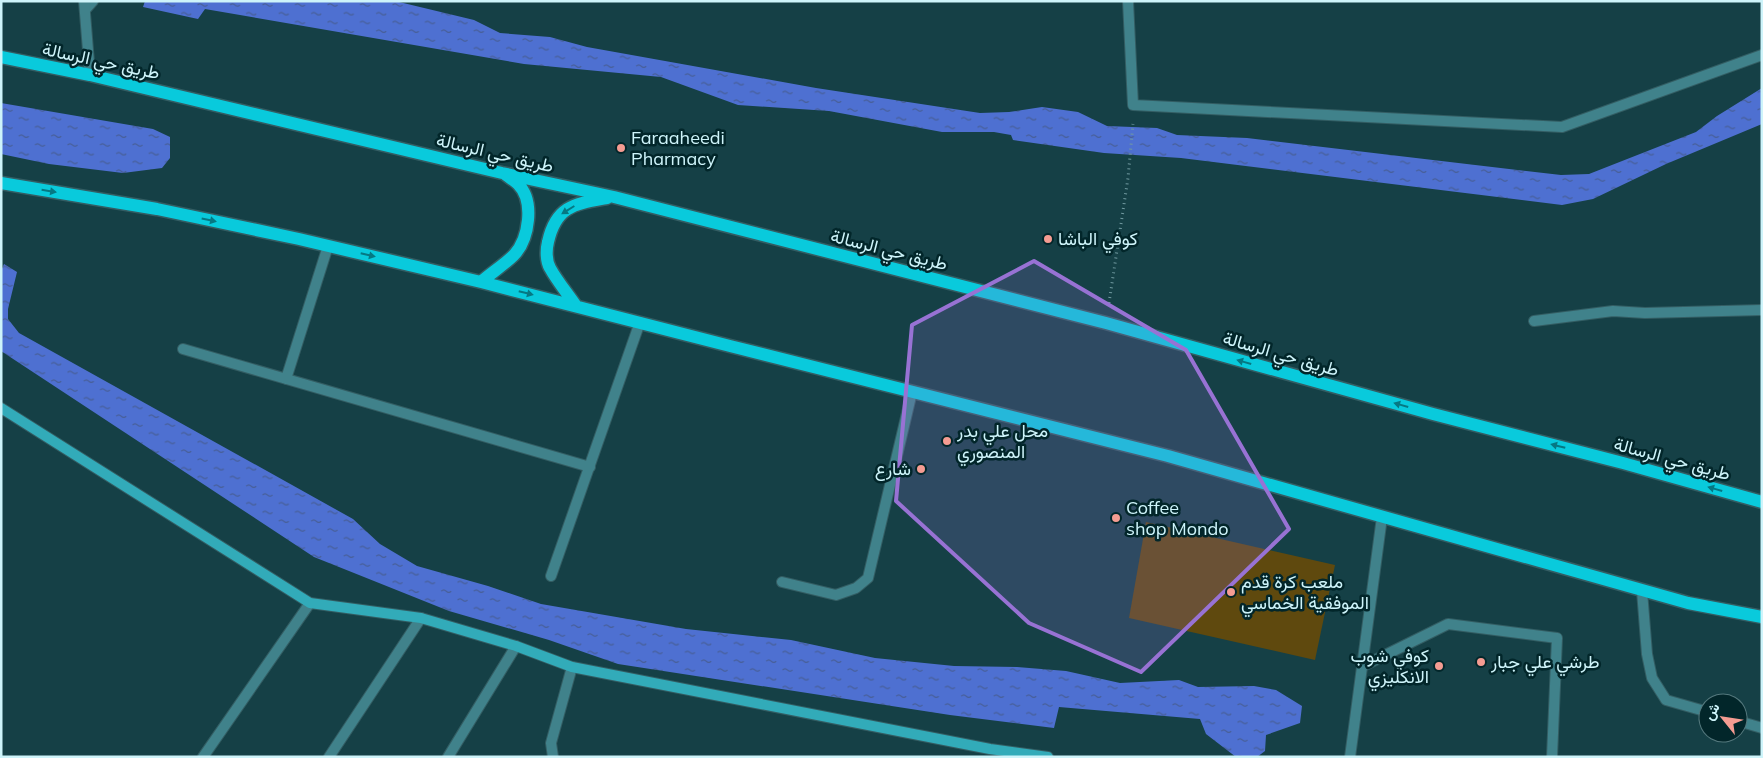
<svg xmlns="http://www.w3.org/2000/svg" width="1763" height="758" font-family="Mulish,Vazirmatn,sans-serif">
<defs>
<pattern id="water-ripples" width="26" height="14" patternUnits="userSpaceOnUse" patternTransform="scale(1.25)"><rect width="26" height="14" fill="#4e70d1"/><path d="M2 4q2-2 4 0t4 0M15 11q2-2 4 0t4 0" fill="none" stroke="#475e95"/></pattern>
</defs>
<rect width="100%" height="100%" fill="#154046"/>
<path fill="#5f490e" d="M1146,522l189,43 -20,95 -186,-42z"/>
<path fill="url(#water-ripples)" d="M145,1h250l79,19 26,13 50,4 37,10 229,41 164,25 29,-1 33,-5 36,5 29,14 50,2 20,7 70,3 314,37 28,-1 107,-42 21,-16 45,-28v36l-96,40 -73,35 -31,6 -381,-47 -77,-5 -91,-13 -2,-5 -17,-3h-52l-113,-21 -91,-6 -77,-28 -137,-13 -319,-55 -7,10 -55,-12z
M1,103l152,26 17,8v21l-8,10 -39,5 -74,-9 -48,-10z
M4,264l13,8 -9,37v10l11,14 334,186 27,25 37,22 71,20 53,18 145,25 105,11 84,18 79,8 63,1 49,4 54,12 59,-3 19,7 56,-1 22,4 26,16 -2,17 -34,12 -1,16 -8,6h-21l-30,-23 -6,-15 -141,-12 -5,21 -104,-13 -332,-51 -69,-24 -100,-29 -135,-54 -313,-206v-80z"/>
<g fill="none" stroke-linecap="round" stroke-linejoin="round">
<defs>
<path id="lane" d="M85,10l8,-9
M1534,321l79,-10 32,2 117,-3
M183,349l407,118
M286,379l42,-133
M551,576l89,-254
M782,582l54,13 20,-7 12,-10 44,-186
M1642,591l5,63 5,24 14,22 42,12
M1738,721l24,7"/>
<path id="street" d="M84,1l6,74
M1128,1l5,104 429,22 200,-72
M1363,666l85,-42 109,14 -5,119
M203,757l107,-154
M329,757l92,-139
M448,757l68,-111
M553,757l-2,-14 21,-76
M1350,757l32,-240"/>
<path id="secondary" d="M1,408l309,195 111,15 95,28 56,21 418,82 58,8"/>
<path id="primary" d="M1,57l89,18 412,98 112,24 492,126 327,91 190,49 139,39
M1,183l156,26 142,30 182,43 249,64 438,110 520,147 74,14
M481,282c10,-9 23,-17 33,-27 15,-16 21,-54 4,-71 -3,-3 -8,-6 -12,-9
M576,306c-8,-12 -19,-25 -26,-38 -4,-7 -4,-18 -2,-26 8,-36 26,-38 59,-44"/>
</defs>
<use href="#lane" stroke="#335d63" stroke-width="12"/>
<use href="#street" stroke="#335d63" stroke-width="12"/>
<use href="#secondary" stroke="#335d63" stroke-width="12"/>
<use href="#primary" stroke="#335d63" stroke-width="15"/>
<path stroke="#719aa0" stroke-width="3" stroke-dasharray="1 4" stroke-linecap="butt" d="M1109,303l19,-125 5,-54"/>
<use href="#lane" stroke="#40828b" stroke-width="10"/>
<use href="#street" stroke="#40828b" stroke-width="10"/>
<use href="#secondary" stroke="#32abb9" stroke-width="10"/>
<use href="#primary" stroke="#09cadc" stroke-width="12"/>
</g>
<defs><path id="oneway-solid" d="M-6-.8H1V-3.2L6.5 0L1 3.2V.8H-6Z" transform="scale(1.25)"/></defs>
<g fill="#067883">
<use href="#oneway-solid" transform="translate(49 191) rotate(9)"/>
<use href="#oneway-solid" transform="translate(568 210) rotate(148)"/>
<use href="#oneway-solid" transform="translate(209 220) rotate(12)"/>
<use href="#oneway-solid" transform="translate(368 255) rotate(13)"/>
<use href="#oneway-solid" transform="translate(526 293) rotate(14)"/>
<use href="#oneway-solid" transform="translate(1244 362) rotate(-164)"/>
<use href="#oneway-solid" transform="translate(1401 405) rotate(-164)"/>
<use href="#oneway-solid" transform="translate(1558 446) rotate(-166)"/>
<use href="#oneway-solid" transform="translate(1715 489) rotate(-164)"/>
</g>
<path fill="#9872d4" fill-opacity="0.2" stroke="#9872d4" stroke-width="4" stroke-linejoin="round" d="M1034,261l152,89 103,179 -148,143 -112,-49 -133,-122 16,-176z"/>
<g fill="#f59c92" stroke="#02262a" stroke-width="2">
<circle cx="621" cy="148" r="5"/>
<circle cx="1048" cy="239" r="5"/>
<circle cx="947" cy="441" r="5"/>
<circle cx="921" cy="469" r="5"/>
<circle cx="1116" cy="518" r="5"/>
<circle cx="1231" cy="592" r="5"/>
<circle cx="1481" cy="662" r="5"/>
<circle cx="1439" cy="666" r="5"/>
</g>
<g text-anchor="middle" stroke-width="5" stroke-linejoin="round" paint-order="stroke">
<g font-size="18" fill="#cef4fa" stroke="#02262a">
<text transform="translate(101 61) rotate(12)" y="6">طريق حي الرسالة</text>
<text transform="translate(495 153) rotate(13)" y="6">طريق حي الرسالة</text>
<text transform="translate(889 250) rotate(14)" y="6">طريق حي الرسالة</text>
<text transform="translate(1281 354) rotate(16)" y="6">طريق حي الرسالة</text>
<text transform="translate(1672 459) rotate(15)" y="6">طريق حي الرسالة</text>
</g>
<g font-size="18" fill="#cef4fa" stroke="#02262a" text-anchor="start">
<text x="631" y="144">Faraaheedi<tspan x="631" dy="21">Pharmacy</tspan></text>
<text x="1058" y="245">كوفي الباشا</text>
<text x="957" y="437">محل علي بدر<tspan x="957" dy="21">المنصوري</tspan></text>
<text x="911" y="475" text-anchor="end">شارع</text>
<text x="1126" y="514">Coffee<tspan x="1126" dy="21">shop Mondo</tspan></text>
<text x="1241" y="588">ملعب كرة قدم<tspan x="1241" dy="21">الموفقية الخماسي</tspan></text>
<text x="1429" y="662" text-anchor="end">كوفي شوب<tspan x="1429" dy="21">الانكليزي</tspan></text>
<text x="1491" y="668">طرشي علي جبار</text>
</g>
</g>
<rect width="1763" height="758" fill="none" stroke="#cef4fa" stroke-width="5"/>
<g transform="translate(1723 718) rotate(300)"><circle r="24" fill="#02262a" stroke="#54787d"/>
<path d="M0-4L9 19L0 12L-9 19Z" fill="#f59c92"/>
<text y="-8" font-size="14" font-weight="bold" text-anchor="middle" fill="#cef4fa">ش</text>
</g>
</svg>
